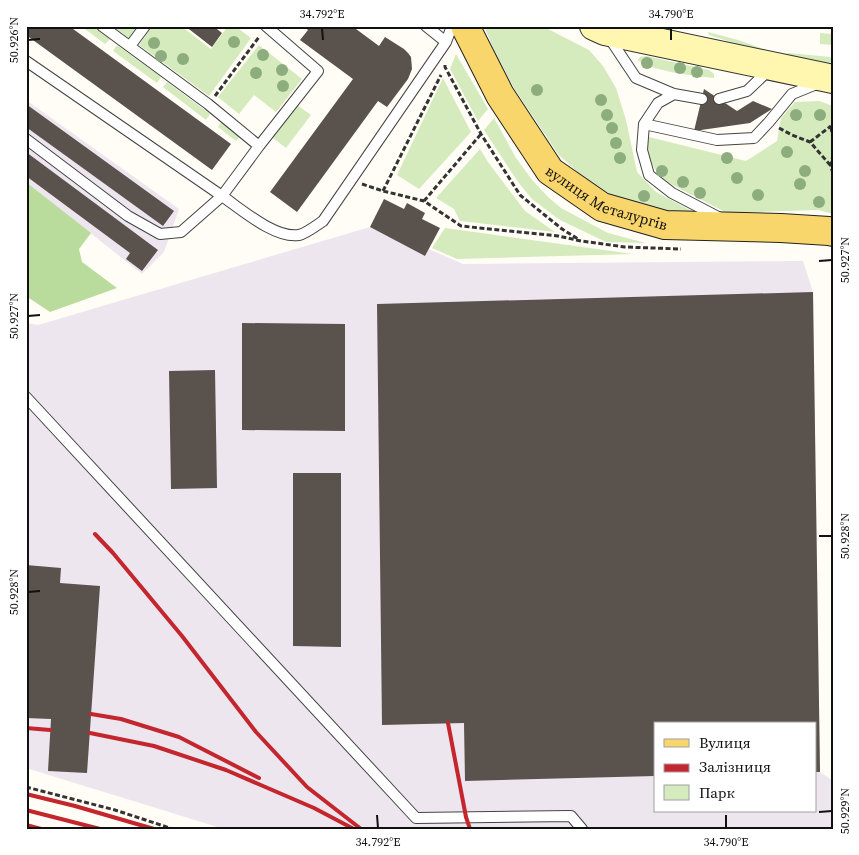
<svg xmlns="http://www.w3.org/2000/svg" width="859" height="855" font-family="'Source Serif 4',serif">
<rect width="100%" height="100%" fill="#fffdf5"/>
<path fill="#eee6ef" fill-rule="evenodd" d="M26,100l153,109 -15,43 -22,22 -116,-92z
M370,227l55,29 4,-7 34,15 340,-3 10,31 7,480 13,9v48h-609l-198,-61v-445l12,2zM655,724h160v87h-160z"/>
<path fill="#d5ebbd" d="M81,26h11l18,13 -5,5z
M113,26h24l-8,12z
M152,26h29l30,23 17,-23h7l16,12 -42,58 -70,-51z
M484,26h58l47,24 14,16 13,22 10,32 11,52 19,20 45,24 -52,-6 -34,-13 -31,-19 -26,-24 -44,-66 -21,-40z
M708,32l30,8 32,11 2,3 -11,-2 -52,-17z
M820,33l13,1v11l-13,-1z
M117,45l44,32 -4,6 -44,-32z
M259,45l43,34 -26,33 -22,-17 -15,19 -21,-17z
M789,53l41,4 3,3 -3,3 -43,-6 -3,-3z
M456,54l32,55 -10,12 -28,-52z
M646,56l63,14 5,4v4c-14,-1 -68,-8 -76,-18l2,-3z
M443,78l28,54 -52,57 -22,-14z
M167,82l43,32 -4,6 -43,-33z
M819,101l14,5v108l-15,-4 -91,3 -62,-32 -11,-13 -7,-15 2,-16 97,24 31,-20 4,-23 14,-16z
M297,105l14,10 -25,33 -13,-10z
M494,118l22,40 17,23 15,16 13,11 47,25 38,10 -40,-1 -46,-22 -28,-21 -14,-17 -34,-52z
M221,122l19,14 -4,5 -18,-14z
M480,149l8,13 37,49 30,21 -95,-11 -6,-12 -18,-11z
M445,228l188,26 -176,5 -25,-11z"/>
<path fill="#b9dc9c" d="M26,182l65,51 -12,16 3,13 35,26 -67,24 -24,-16z"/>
<path fill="#5a524d" d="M26,26h43l162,118 -19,26 -186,-135z
M185,26h28l9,7 -10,14z
M303,26h49l27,20 6,-9 19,12 4,4 3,4 1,12 -4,10 -21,28 -9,-6 -81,111 -27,-20 83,-113 -53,-39 8,-10z
M704,89l33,22 16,-10 19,8 -22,14 -56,8z
M26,104l148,107 -11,15 -137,-99z
M26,152l132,98 -16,21 -16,-12 4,-6 -104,-77z
M384,199l20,10 3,-6 18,10 -3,6 18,9 -15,28 -55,-29z
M813,292l7,480h-5v-48h-160v52l-190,5 -1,-58 -82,2 -5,-421z
M242,323l103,1v107l-103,-1z
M215,370l2,118 -46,1 -2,-118z
M293,473h48v174l-48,-1z
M26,565l35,3 -1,15 40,3 -13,187 -39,-2 3,-52 -25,-1z"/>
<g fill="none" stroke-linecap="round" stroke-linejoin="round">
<defs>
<path id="lane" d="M102,26l106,78 51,42
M266,26l52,45 -59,75 -37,50c19,13 53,43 77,39 6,-1 18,-10 24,-14l123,-179 6,-16
M426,26l20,16
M608,36l28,42 38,16 28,5
M130,46l15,-20
M26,61l196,135 -41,36 -21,2 -32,-18 -102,-77
M674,94l-16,9 -14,21 -2,26 7,25 23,18 50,26
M719,99l28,-8 23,-22
M644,124l73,16 37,-2 15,-16 23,-28 27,-11
M26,397l390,421 155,-2 11,13"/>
<path id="secondary" d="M594,26l11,5 228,48"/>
<g id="primary">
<path id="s1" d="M465,26l35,69 50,76 52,36 63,18 116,3 48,3 4,1"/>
</g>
</defs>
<use href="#lane" stroke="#444" stroke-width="12"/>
<use href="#secondary" stroke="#333" stroke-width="30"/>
<use href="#primary" stroke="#222" stroke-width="30"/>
<path stroke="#333" stroke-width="3" stroke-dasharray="5 2.5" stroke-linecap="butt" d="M445,65v2l36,67 39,61 42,34 16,10
M215,96l44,-59
M831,127l2,12
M779,128l13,7 18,7 21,24
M810,142l21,-16
M833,154l-2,12 2,8
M362,184l21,7 41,10 37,25 97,10 23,5 44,6 56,2
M383,191l58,-116
M424,201l57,-67
M26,787l89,23 58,19"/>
<use href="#lane" stroke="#fff" stroke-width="10"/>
<use href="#secondary" stroke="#fff6b0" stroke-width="28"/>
<use href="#primary" stroke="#f9d66b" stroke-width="28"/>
<path stroke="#c4262e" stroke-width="4" d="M95,534l18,19 69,83 74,96 51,55 54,42
M91,714l30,5 58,18 80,41
M448,723l18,94 4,12
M26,728l24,2
M90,733l64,13 72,24 88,38 38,20
M26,794l49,12 79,23
M26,810l74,19
M26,825l15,4"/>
</g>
<g fill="#8dad7f">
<circle cx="234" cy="42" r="6"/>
<circle cx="154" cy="43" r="6"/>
<circle cx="263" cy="55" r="6"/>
<circle cx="161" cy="56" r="6"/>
<circle cx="183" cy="59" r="6"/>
<circle cx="647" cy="63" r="6"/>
<circle cx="680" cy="68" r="6"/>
<circle cx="282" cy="70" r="6"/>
<circle cx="697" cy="72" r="6"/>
<circle cx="256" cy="73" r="6"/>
<circle cx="283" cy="86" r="6"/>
<circle cx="537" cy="90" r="6"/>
<circle cx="601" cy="100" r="6"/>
<circle cx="607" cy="115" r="6"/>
<circle cx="796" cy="115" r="6"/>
<circle cx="820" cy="115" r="6"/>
<circle cx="612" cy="128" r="6"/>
<circle cx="616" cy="143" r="6"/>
<circle cx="787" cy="152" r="6"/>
<circle cx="620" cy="158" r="6"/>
<circle cx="727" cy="158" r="6"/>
<circle cx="662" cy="171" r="6"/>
<circle cx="805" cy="171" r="6"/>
<circle cx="737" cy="178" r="6"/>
<circle cx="683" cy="182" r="6"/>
<circle cx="800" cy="184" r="6"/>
<circle cx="700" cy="193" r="6"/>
<circle cx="758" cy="195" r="6"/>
<circle cx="644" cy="196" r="6"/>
<circle cx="819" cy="202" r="6"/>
</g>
<path fill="none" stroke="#111" stroke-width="2" d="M322,28l1,12M671,28v12M28,40l12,-1M819,261l13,-1M28,316l12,-1M819,536h13M28,592l12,-1M819,812l13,-1M377,815l1,13M726,815v13"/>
<g text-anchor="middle" stroke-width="5" stroke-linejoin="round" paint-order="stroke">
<g font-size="15" fill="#111" stroke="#fff">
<text dy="5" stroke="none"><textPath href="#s1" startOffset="232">вулиця Металургів</textPath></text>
</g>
</g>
<rect width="859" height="855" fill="none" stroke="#ffffff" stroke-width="55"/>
<rect x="654" y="722" width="162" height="90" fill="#ffffff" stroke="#a0a0a0"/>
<rect x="664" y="739" width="25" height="8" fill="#f9d66b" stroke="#a0a0a0"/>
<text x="699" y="748" font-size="15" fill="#111111">Вулиця</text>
<rect x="664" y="764" width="25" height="8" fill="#c4262e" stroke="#a0a0a0"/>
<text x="699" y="772" font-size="15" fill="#111111">Залізниця</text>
<rect x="664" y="785" width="25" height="15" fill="#d5ebbd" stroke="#a0a0a0"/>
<text x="699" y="798" font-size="15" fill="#111111">Парк</text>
<rect x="28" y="28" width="804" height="800" fill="none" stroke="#111" stroke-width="2"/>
<g font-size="12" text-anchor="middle" fill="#111">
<text x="322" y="18">34.792°E</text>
<text x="671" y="18">34.790°E</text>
<text transform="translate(14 40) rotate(-90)" y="4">50.926°N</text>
<text transform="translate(845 260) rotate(-90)" y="4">50.927°N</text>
<text transform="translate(14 316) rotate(-90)" y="4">50.927°N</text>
<text transform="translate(845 536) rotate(-90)" y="4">50.928°N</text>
<text transform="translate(14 592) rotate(-90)" y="4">50.928°N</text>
<text transform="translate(845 811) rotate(-90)" y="4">50.929°N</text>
<text x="378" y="846">34.792°E</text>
<text x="726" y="846">34.790°E</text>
</g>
</svg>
